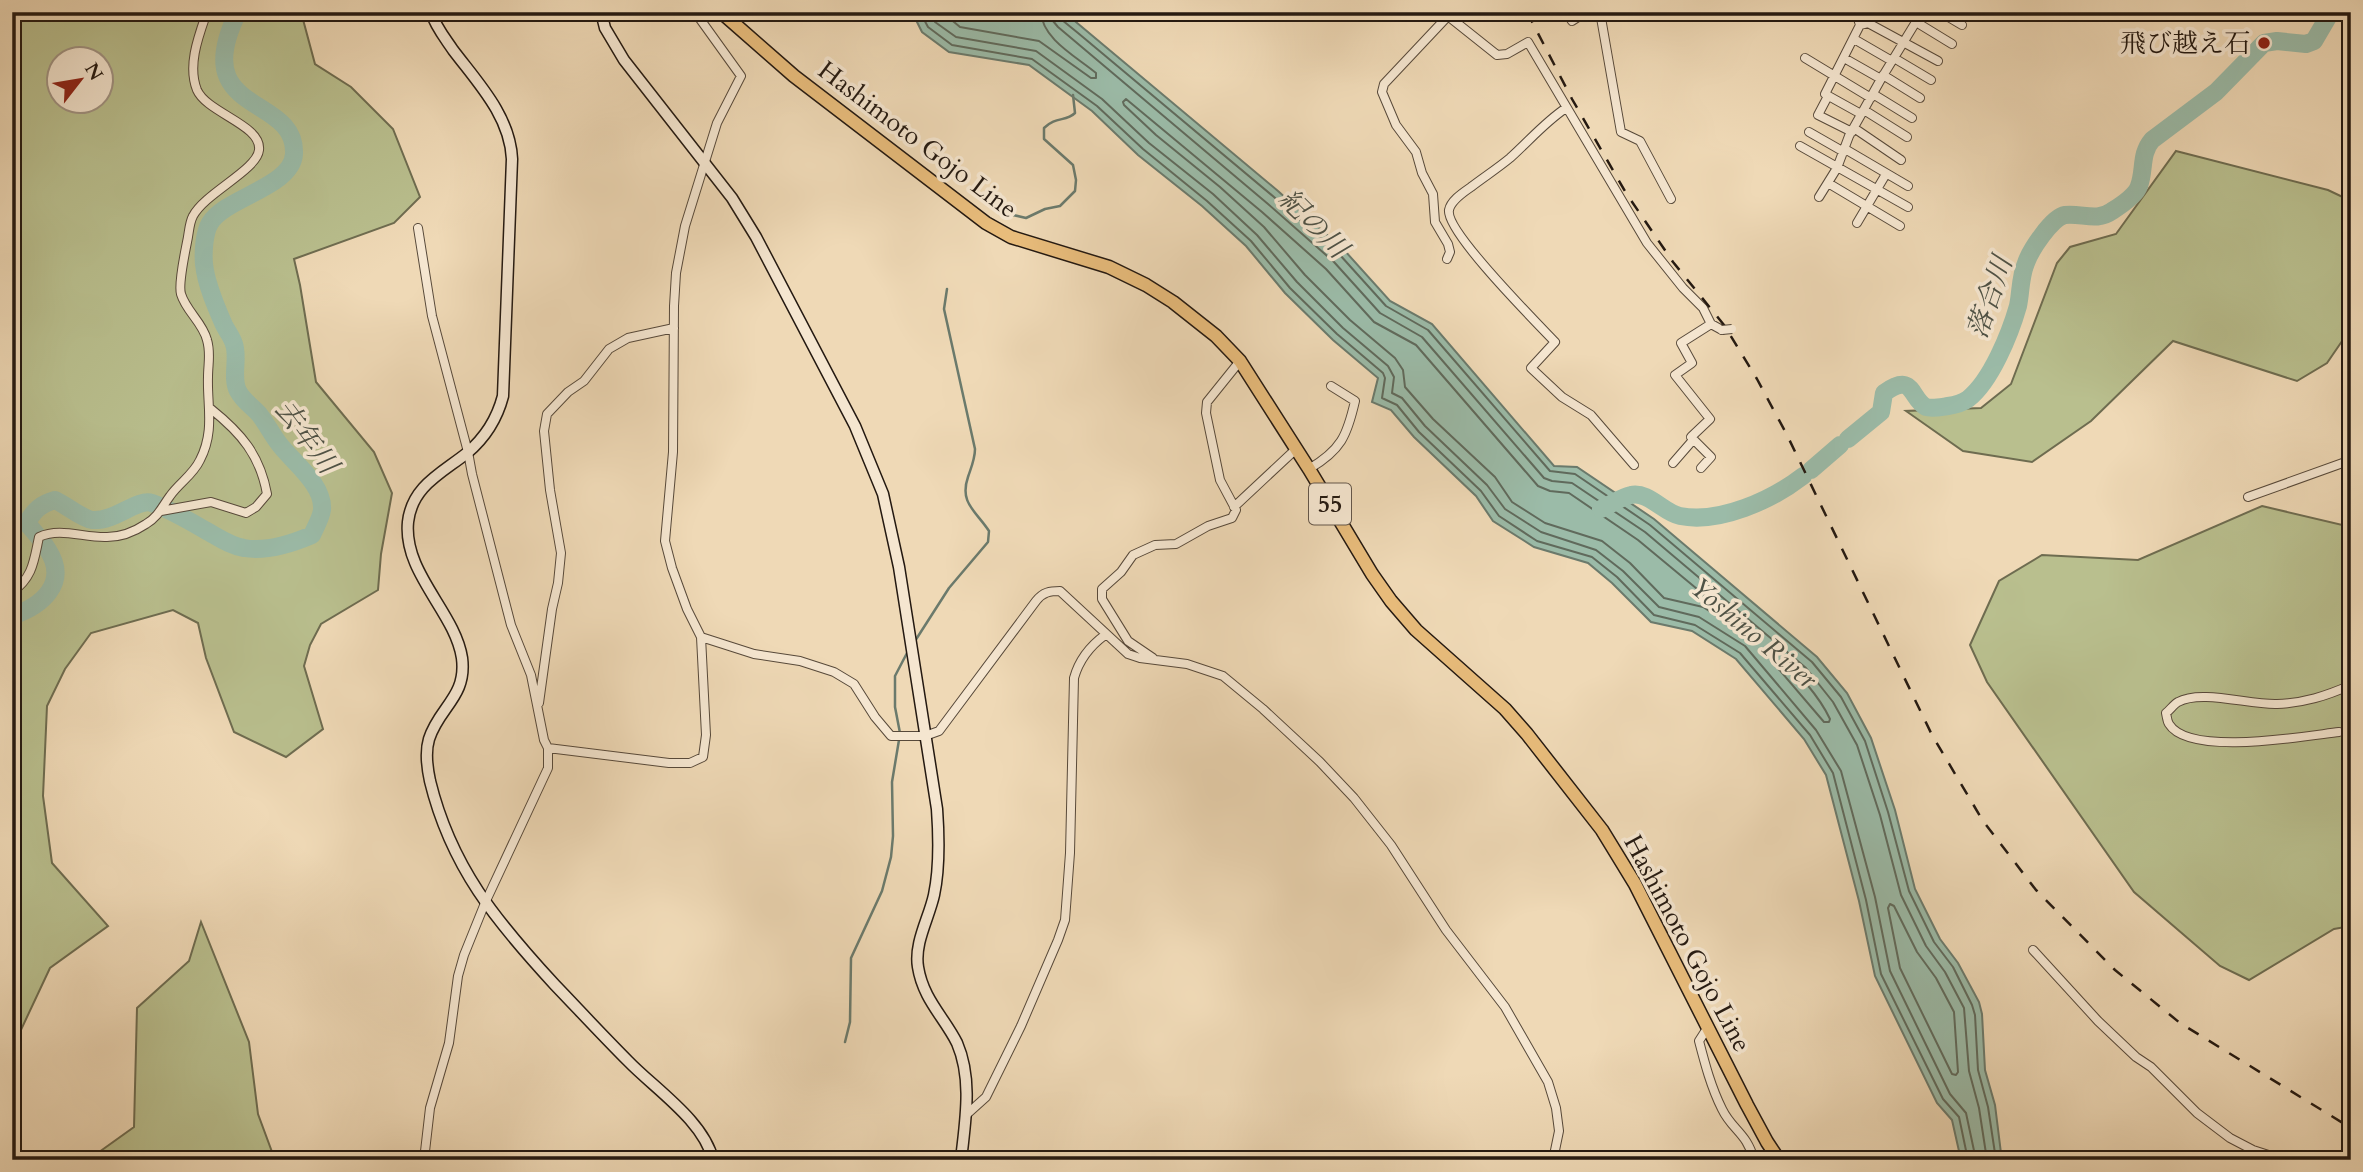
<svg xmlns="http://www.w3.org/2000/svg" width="2363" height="1172" font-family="Cardo,'Noto Serif JP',serif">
<rect width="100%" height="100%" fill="#efd9b6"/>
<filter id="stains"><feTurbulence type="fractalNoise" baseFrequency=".00286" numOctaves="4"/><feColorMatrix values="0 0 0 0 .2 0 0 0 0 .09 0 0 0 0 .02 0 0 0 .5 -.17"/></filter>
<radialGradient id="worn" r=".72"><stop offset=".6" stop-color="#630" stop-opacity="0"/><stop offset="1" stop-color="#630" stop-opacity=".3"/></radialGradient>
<path fill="#b9bf8e" stroke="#6e6c50" stroke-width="2" fill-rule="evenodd" d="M12,12h289l14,52 36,23 42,42 27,68 -26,26 -100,36 6,26 16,97 58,70 18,41 -11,61 -3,36 -57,34 -11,21 -6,21 19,63 -37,28 -52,-25 -28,-74 -8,-35 -25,-13 -82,23 -26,36 -18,37 -4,90 9,67 56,63 -58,42 -38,81zM60,60h42v42h-42z
M2176,151l152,39 23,11v127l-24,35 -30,18 -124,-40 -82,80 -59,41 -69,-11 -57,-40 75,-3 30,-24 46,-121 13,-16 46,-13z
M2262,506l89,21v399l-17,3 -85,51 -29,-14 -86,-74 -147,-210 -17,-37 29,-64 43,-26 96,5z
M201,922l48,120 9,72 17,46h-187l46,-33 3,-119 52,-47z"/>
<path fill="#9bbba8" stroke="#6b7a6c" stroke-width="2" d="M912,12h152l214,179 67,60 45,50 42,23 122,142 23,1 77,52 163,138 30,36 24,45 24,72 20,79 25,50 18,24 21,39 3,12 3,56 10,35 6,48 3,7h-43l-9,-40 -15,-17 -62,-127 -16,-75 -33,-126 -22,-36 -68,-80 -44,-28 -41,-9 -39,-39 -24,-20 -54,-16 -41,-26 -17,-25 -62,-59 -23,-27 -19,-8 6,-24 -45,-38 -48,-47 -39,-47 -44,-40 -64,-51 -46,-44 -63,-46 -80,-13 -27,-20z"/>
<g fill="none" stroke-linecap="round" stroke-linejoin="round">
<path stroke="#606a5c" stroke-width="2" d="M920,12l8,15 24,18 80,14 65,47 46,43 64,52 44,40 39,47 47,46 46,39 2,5 -3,20 15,7 22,27 62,59 18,25 38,25 55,16 25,20 37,38 41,10 45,28 70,82 23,38 33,127 15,74 62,125 16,18 9,43
M930,12l5,10 21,15 80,14 66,48 47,44 64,51 44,41 40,47 46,46 45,38 6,11 -2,16 10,5 23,28 62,59 18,24 36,23 55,18 27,21 36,36 40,10 46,29 71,84 25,41 34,126 15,74 60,123 16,19 10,47
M942,12l18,15 79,14 52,37h5v-5c-19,-16 -54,-34 -55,-61
M1052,12l1,9 5,6 210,177 66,58 46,51 42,24 122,141 8,3 20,2 73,49 161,136 27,34 24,43 23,70 21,80 25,51 19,26 19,36 5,63 10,37 8,52
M1060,12l2,8 16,13 196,164 66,58 46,51 42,24 122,141 25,3 75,51 162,137 29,35 24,44 23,71 21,79 25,51 19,25 19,38 3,10 3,55 10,37 8,53
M1126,99l136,113 64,57 48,53 42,23 122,141 12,5 19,2 69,47 88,73v5l-4,1 -19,-12 -39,-9 -34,-35 -28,-22 -57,-18 -33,-21 -17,-25 -62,-58 -28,-32 -2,-17 -8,-12 -45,-38 -45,-45 -41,-48 -44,-40 -64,-52 -32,-30 -1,-3z
M1777,661c18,3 45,41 53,58l-1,3h-5l-48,-56z
M1890,904l4,2 23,46 19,26 18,34 4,60 -2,3 -4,-1 -52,-106 -12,-60z"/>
<path stroke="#6b7a6c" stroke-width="2.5" d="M1005,213l21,5 19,-9 15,-3 15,-15 1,-11 -3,-15 -29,-26v-11c12,-12 22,-6 31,-15l-2,-18
M915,641l34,-53 39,-46 1,-11c-13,-20 -30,-28 -21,-54 3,-9 7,-18 7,-28l-31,-140 3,-20
M900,733l-5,-26v-31l12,-23
M845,1042l5,-20 1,-64 31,-67 9,-34 2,-21 -1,-54 7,-42"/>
<path stroke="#9bbba8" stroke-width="18" d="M1848,439l33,-27 3,-19c30,-22 26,6 42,14 6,2 15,0 22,-1 7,-1 13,-2 20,-7 23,-18 42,-65 50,-93 3,-14 2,-29 8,-43 4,-12 26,-46 39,-48 17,-2 32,7 47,-4 8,-5 24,-16 27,-25 6,-16 1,-32 13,-46l64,-48 48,-49 13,-2 29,3 8,-3 17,-29
M1811,470l29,-25
M1601,509c9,-4 20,-12 30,-14 17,-4 33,18 49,21 39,8 92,-16 123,-40
M12,616c30,-10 57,-33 36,-66 -5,-9 -14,-18 -21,-27 7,-13 14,-19 28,-23 11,5 26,18 37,20 23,2 45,-22 60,-17 19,7 36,17 53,27 13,7 25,16 39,18 23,4 47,-4 68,-13 3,-7 9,-17 10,-25 2,-25 -28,-47 -42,-65 -8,-10 -13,-21 -21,-31 -8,-9 -15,-12 -21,-23 -7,-14 1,-33 -4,-47 -2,-7 -7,-13 -10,-19 -8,-18 -18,-41 -20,-61 -1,-11 0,-31 6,-41 16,-26 82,-36 84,-69 3,-61 -108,-37 -56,-142"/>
<defs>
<path id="street" d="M1443,12l54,43 10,-1 21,-12 119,201 36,45 20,20 8,16 11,6
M1566,12l6,9 14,-9
M1600,12l21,120 19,9 31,58
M1856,12l4,13 -35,69 36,20
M1940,12l22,13
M1916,22l36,22
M1860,25l8,-2 70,38
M1854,39l38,22
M1805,58l66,40
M1844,58l37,21
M1894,58l37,22
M1883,75l37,23
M1873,94l39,24
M1828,96l-10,19 34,17
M1566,108c-21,14 -37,33 -56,50 -12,10 -26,19 -39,29 -7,5 -20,13 -22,23 -4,21 88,113 106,132l-24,26 31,29 29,18 43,50
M1864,110l43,27
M1854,128l47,32
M1809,132l35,20
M1800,146l108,61
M1845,149l63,37
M1828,183l72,43
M1819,197l18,-29 12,-32 32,-57 41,-67
M1857,223l29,-49
M418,228l14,88 36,136 4,22 39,151 20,50 13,65 4,8v20l-63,135 -21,52 -6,21 -9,67 -19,65 -6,52
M1447,259l3,-7 -2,-8 -13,-22 -2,-28 -11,-21 -6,-21 -20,-27 -14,-33 2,-8 64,-68
M1673,463l20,-23
M1701,468l10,-11 -20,-20 19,-18 -35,-44 17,-12 -11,-20 30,-19
M1309,469c32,-19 38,-33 46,-68l-24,-15
M2248,497l103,-37
M1234,507l62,-58
M161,511l50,-9 35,11 10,-6 11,-13c-7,-39 -26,-61 -56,-85
M12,592c21,-14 22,-32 27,-55 21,-10 45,1 68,0 14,0 27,-5 39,-13 12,-7 16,-17 24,-28 9,-13 23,-21 30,-36 15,-29 7,-54 8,-83 0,-13 3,-24 -1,-37 -4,-17 -21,-29 -26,-46 -3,-10 4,-41 6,-52 2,-8 2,-19 6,-26 12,-23 64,-46 66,-66 3,-25 -52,-37 -62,-60 -10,-25 2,-55 10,-78
M701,637l53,17 46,7 34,11 20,12 21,33 16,19h34l14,-5 97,-130c7,-9 14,-10 24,-10l68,63 12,4 47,6 36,12 40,33 57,53 34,36 37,47 55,85 59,77 43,75 8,26 3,23 -6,29
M1153,658l-25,-17 -26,-42v-10l19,-17 12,-17 22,-10 21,-1 32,-18 24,-8 4,-8 -16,-30 -14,-67 1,-11 33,-41
M539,703l13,-94 6,-26 3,-30 -11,-63 -6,-59 3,-17 21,-22 16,-11 25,-32 19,-11 46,-10
M2339,732c-34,4 -150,25 -170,-8 -2,-3 -2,-7 -3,-11 4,-3 8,-9 12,-11 23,-13 71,3 99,2 27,-1 49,-8 74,-19
M548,748l121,15h21l13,-6 3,-22 -5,-98 -14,-28 -15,-41 -7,-27 8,-89 1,-146 2,-33 9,-47 32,-103 24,-47 -46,-64
M2033,950l65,71 38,36 15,10 46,46 33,25 23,12 31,10
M1708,1027l-9,14c6,23 12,46 23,68 10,21 25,24 32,51
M966,1115l20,-18 35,-71 37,-86 7,-20 5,-67 4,-175c5,-18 16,-32 31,-43"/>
<path id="secondary" d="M431,12c4,14 14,26 22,38 25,33 57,66 59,109l-9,237c-6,23 -17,41 -36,57 -25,20 -55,33 -59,69 -5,51 47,90 54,136 5,39 -23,49 -33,81 -4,13 -2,28 1,42 21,86 66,140 125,204 24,25 48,51 73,76 27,28 76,60 85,99
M601,12l4,16 19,32 108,138 24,39 99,189 28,68 16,73 38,242c2,28 3,58 -3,86 -5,23 -20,48 -16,72 5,32 26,50 39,76 16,37 8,79 4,117"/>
<path id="primary" d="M721,12l73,64 192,147 25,14 98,30 37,18 27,17 43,34 24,25 69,108 63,105 19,27 25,29 89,79 22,25 75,96 33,54 112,221 20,37 12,18"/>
</defs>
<use href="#street" stroke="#57493a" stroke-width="10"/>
<use href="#secondary" stroke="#241911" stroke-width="13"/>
<use href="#primary" stroke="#241911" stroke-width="15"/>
<use href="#street" stroke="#f5e6d0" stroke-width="8"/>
<use href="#secondary" stroke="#f5e6d0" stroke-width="10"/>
<use href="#primary" stroke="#e8bc7b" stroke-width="12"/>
<path stroke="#241911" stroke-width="2.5" stroke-dasharray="12 12" stroke-linecap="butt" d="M1527,12l45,87 54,94 47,69 51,63 33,54 30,56 145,300 51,86 53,69 79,80 65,53 171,105"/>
<defs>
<path id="street-bridge" d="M1722,330l10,-1"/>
</defs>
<use href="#street-bridge" stroke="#57493a" stroke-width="10" stroke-linecap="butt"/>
<use href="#street-bridge" stroke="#f5e6d0" stroke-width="8"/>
</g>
<circle fill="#8f2418" stroke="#f5e6d0" stroke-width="2.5" cx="2264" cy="43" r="7"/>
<g text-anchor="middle" stroke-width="7" stroke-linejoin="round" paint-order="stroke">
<rect fill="#f5e6d0" stroke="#63564a" stroke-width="2" x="1309" y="483.5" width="42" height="41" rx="5"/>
<g font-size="24" font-weight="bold" fill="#241911">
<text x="1330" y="512">55</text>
</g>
<g font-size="26" fill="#241911" stroke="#f5e6d0" text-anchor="end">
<text x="2250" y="52">飛び越え石</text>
</g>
<g font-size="26" fill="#241911" stroke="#f5e6d0">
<text transform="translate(918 139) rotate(37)" y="9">Hashimoto Gojo Line</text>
<text transform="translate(1688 943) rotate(62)" y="9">Hashimoto Gojo Line</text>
</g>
<g font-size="28" font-style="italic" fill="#4e5246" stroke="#f5e6d0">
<text transform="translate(1314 223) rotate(45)" y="10">紀の川</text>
<text transform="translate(1989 297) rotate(-71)" y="10">落合川</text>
<text transform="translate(307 436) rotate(53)" y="10">去年川</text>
<text transform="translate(1754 632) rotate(40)" y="10">Yoshino River</text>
</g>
</g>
<rect width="2363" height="1172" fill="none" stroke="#efd9b6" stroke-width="42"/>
<rect x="14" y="14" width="2335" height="1144" fill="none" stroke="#241911" stroke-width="3.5"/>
<rect x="21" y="21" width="2321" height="1130" fill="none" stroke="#241911" stroke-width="2"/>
<g transform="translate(80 80) rotate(59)"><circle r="33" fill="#f5e6d0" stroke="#a19484" stroke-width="2"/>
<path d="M0-5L12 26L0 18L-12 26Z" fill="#8f2418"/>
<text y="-10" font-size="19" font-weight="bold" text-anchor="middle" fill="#241911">N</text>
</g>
<rect width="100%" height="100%" filter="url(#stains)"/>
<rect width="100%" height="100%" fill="url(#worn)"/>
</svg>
